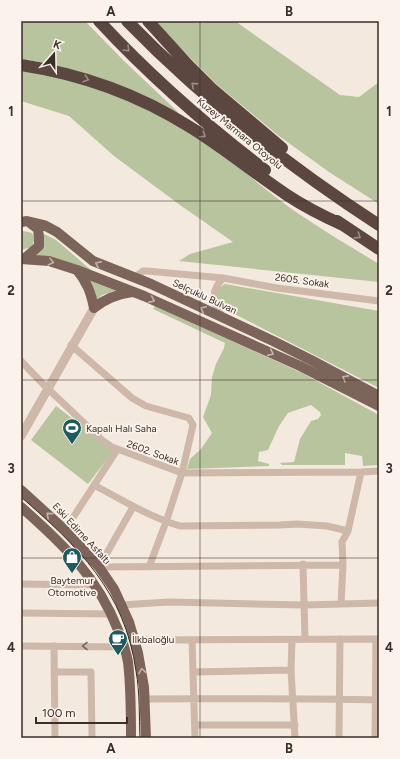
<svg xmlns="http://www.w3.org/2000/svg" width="400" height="759" font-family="Figtree,sans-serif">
<rect width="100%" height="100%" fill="#f4e9de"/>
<path fill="#b8c49d" d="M21,21h64l38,39 56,53c-50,-26 -102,-46 -158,-54z
M154,21h81l105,74 19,2 20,-15v122l-50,-32 -50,-36 -64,-53z
M21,71c67,7 126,33 182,70 34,23 64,52 99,75 25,17 51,32 77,48v18l-200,-21 11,-7 43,-12 -53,-37 -66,-49 -45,-40 -48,-15z
M21,231c13,1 16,3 11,16l-11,3z
M42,233l14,7 35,30 -40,-12 -17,-1z
M88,279l29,11 -15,5 -7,7z
M225,284l154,27v77l-158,-81 -4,-7v-8l3,-5z
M155,306l147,67 77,42v50l-16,1 -1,-10 -17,-3v12h-63l-2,-2 14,-1 6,-23 11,-18 7,-2 3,-4 -1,-3 -9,-7 -23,8 -9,13 -11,24 -9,2 -1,9 11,3v2l-82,3 3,-10 11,-10 11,-16 -9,-16 8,-22 1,-18 4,-13 8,-16 1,-5 -72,-34z
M56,406l58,44 -26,34 -57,-44z"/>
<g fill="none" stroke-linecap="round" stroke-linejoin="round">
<path stroke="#cdb8a9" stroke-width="7" d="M134,278l9,-7h4l76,7 54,10 102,13
M223,317c-11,-15 -13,-25 0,-39
M71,345l61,53 14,8 43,12 4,7 -11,48 -16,49 -17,45
M21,361l23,24 58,55 10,7 70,26 179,-1
M94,485c28,15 56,32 86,41l100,-1 17,-1 30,2 21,5
M65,530l52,-80
M303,564l2,75
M99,567l244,-2
M99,567l34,-60
M21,584l74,1
M341,604l2,-39 -1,-23 6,-11 13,-59 18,-1
M121,605l48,-3 135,3 75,-2
M21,613l91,1
M135,640l244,-1
M192,640l3,98
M292,640l-1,30 4,68
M21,646l103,1
M54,646l1,92
M54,672h37l1,66
M193,672l98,-2
M144,699c79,0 157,-1 235,1
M195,725h100
M339,738l1,-99
M375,738l1,-99"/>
<path stroke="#cdb8a9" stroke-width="9" d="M21,436l73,-128"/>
<path stroke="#7d645a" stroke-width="10" d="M21,222l6,-1 17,4 13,7 36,29 58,23 122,57 38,19 68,36
M25,258l14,-12v-9l-1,-8 -8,-6
M21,259l28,2 28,9 67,26 156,70 79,40
M77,270c10,12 14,23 17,38 12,-10 23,-14 38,-16
M21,490l44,40 34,37 15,22 15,33 9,31 6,34 2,51
M21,507c42,37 76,69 97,123 4,10 8,21 10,32 3,25 3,51 3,76"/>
<path stroke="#5b4740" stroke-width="12" d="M99,21c51,55 107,104 166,149
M127,21c76,78 161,145 252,204
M148,21l40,44 23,23 71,60
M21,65c60,9 118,30 169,62 34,21 64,46 97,68 18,12 36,21 56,30
M337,221l42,28"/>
<path stroke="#3a2e29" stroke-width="1" d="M21,497c57,49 104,95 115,174 4,22 3,45 4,67"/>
</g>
<defs><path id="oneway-chevron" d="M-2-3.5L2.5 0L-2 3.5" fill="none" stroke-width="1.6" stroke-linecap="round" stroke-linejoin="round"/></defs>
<g stroke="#9b8c84">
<use href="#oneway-chevron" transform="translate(127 49) rotate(45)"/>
<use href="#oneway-chevron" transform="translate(86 79) rotate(17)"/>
<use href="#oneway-chevron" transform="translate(194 85) rotate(-138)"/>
<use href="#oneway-chevron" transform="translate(203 135) rotate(34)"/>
<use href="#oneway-chevron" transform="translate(358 236) rotate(33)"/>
</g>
<g stroke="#c2b3aa">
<use href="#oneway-chevron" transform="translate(51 262) rotate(14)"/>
<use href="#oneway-chevron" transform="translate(98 264) rotate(-155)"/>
<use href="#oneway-chevron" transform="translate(152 300) rotate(24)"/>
<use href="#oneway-chevron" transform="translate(203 309) rotate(-155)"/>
<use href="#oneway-chevron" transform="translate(271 353) rotate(24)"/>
<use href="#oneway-chevron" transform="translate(345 378) rotate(-151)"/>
<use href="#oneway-chevron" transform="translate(49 515) rotate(-139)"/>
<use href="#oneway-chevron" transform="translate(142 671) rotate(-99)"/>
</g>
<use stroke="#7c6c63" href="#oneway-chevron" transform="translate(85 646) rotate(-180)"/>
<path fill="none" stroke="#3a2e29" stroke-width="1" stroke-opacity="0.55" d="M200,21v717M21,201h358M21,380h358M21,558h358"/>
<defs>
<symbol id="stadium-pin" viewBox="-11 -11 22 30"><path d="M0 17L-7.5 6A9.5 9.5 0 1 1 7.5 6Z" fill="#1c5c5e" stroke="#fbf3eb"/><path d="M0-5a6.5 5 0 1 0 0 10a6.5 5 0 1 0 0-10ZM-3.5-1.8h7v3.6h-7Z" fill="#fff"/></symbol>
<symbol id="shop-pin" viewBox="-11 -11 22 30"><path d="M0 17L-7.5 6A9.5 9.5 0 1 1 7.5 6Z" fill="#1c5c5e" stroke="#fbf3eb"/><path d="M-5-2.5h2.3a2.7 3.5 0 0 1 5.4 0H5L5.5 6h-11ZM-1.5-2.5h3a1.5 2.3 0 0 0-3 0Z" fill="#fff"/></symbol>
<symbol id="cafe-pin" viewBox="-11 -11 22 30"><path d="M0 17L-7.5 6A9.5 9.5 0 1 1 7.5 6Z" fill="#1c5c5e" stroke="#fbf3eb"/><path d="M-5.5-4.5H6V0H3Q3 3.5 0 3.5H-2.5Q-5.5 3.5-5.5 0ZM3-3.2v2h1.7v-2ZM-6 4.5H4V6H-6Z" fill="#fff"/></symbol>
</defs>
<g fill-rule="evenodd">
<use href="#stadium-pin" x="61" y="417" width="22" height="30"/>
<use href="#shop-pin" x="61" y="546" width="22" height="30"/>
<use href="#cafe-pin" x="107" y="628" width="22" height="30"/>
</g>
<g text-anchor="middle" stroke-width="3.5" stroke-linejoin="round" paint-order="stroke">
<g font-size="10" fill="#3a2e29" stroke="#fbf3eb">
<text transform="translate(240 133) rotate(39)" y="4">Kuzey Marmara Otoyolu</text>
<text transform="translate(302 280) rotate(8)" y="4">2605. Sokak</text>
<text transform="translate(205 296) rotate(25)" y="4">Selçuklu Bulvarı</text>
<text transform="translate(153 452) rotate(20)" y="4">2602. Sokak</text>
<text transform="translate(82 533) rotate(47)" y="4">Eski Edirne Asfaltı</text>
</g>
<g font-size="10" fill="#3a2e29" stroke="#fbf3eb" text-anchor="start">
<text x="86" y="432">Kapalı Halı Saha</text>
<text x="72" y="584" text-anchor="middle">Baytemur<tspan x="72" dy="12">Otomotive</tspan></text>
<text x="132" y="643">İlkbaloğlu</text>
</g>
</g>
<rect width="400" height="759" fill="none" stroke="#fbf3eb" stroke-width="44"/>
<g transform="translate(54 54) rotate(20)" stroke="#fbf3eb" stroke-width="3" paint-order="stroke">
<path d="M0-3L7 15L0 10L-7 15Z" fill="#3a2e29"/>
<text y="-6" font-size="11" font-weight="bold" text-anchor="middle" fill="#3a2e29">K</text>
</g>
<path d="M36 717v6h91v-6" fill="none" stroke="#3a2e29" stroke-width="2"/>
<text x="42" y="717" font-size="12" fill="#3a2e29" stroke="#fbf3eb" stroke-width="3" paint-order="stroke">100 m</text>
<rect x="22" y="22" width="356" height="715" fill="none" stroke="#3a2e29" stroke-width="1.5"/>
<g font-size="13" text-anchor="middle" font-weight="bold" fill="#3a2e29">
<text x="111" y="16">A</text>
<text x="289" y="16">B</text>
<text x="11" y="116">1</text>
<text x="389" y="116">1</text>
<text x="11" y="295">2</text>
<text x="389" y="295">2</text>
<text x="11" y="473">3</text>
<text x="389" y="473">3</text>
<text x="11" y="652">4</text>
<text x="389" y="652">4</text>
<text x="111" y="753">A</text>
<text x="289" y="753">B</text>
</g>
</svg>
